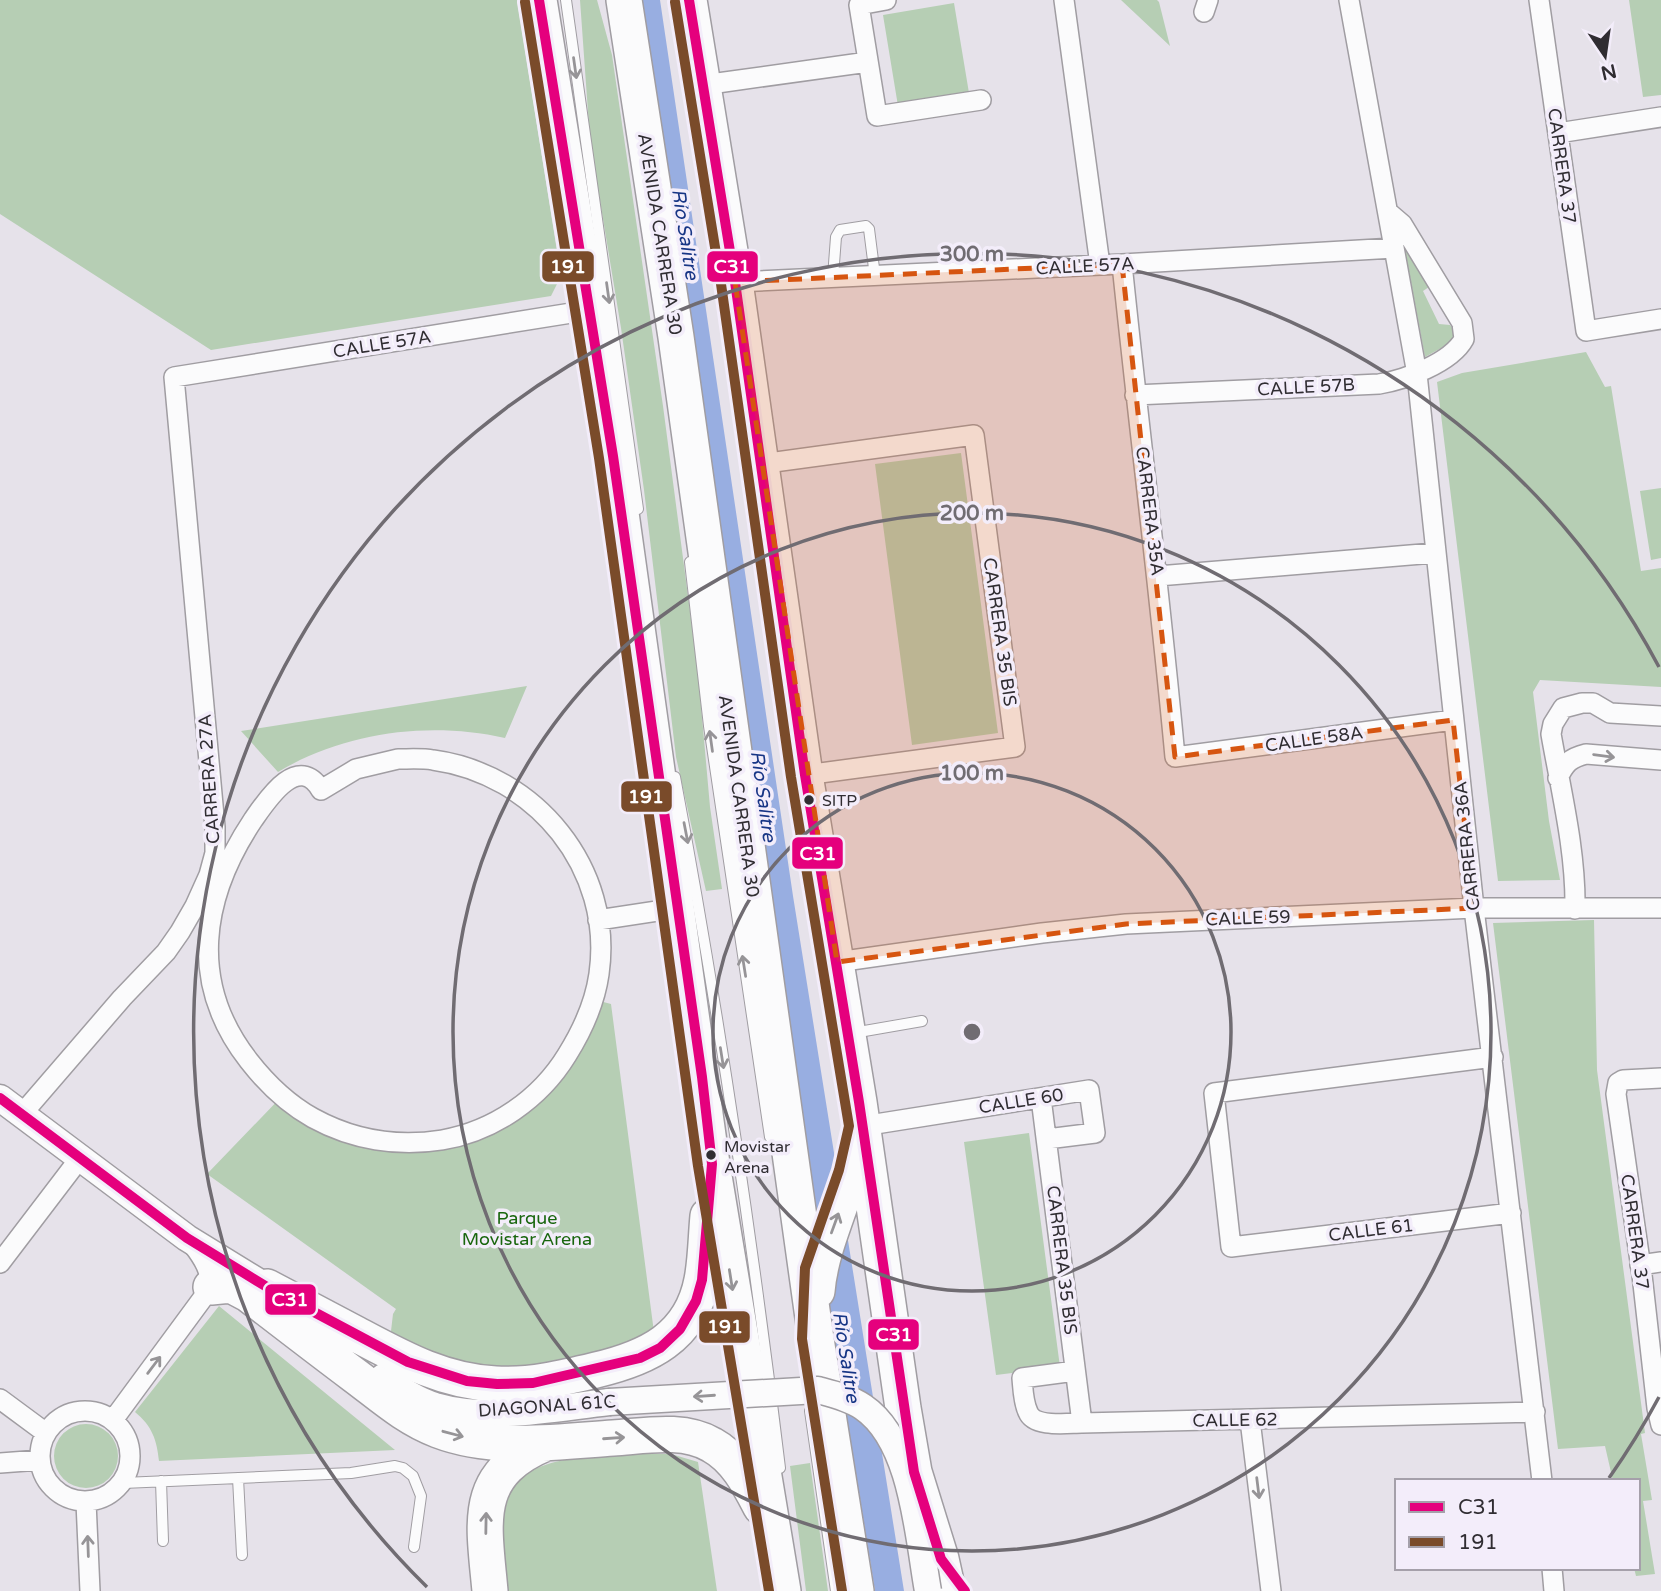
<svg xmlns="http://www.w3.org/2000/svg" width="1661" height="1591" font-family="'Varela Round',sans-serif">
<rect width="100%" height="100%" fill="#e6e2ea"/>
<path fill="#b6ceb4" d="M0,0h517l44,276 -10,20 -340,54 -211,-136z
M580,0h17l15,55 51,351 35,266 12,135 12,82 -16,2 -30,-134 -32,-267 -23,-162 -31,-188z
M1121,0h36l2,2 11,44z
M1629,0h32v95l-18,2z
M954,3l15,90 -71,13 -15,-91z
M1403,239l26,48 -6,4 16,33 11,1 6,8 -4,9 -27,15z
M1586,352l19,35 6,-1 30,185 20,-3v119l-121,-7 -7,12 16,129 11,59 -62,1 -61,-499 25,-9z
M961,453l37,280 -86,12 -37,-281z
M1661,488v70l-10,2 -11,-69z
M527,686l-22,52c-76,-17 -160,-6 -227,34l-37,-41z
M1594,920l3,150 48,363 -4,1 11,66 -9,1 12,73 -19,2 -2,-8h4v-87h-25l-8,-35 -47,3 -65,-526z
M588,998l23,6 44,336 -55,22 -119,8 -83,-29 -7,-10 2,-17 3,-5 -189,-135 77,-80 15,11 80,33 90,-8 75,-48z
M1029,1133l31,234 -64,8 -32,-233z
M219,1306l176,144 -236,11c-2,-21 -7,-35 -24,-49z
M54 1456a32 32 0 1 1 64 0a32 32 0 1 1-64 0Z
M671,1454l27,8 19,129h-210c-2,-27 -7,-58 -2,-86 9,-58 122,-50 166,-51z
M810,1463l18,128h-22l-16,-125z"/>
<path fill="#98aee1" d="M626,0h34l133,896 111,695h-29l-114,-701z"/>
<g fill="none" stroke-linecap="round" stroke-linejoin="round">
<defs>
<path id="lane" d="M566,0l72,509
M833,277l3,-40 4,-7 26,-4 3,3 6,47
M690,562l19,164 61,411
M675,777c43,229 77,460 105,691
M853,1033l69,-12
M810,1411l26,180
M238,1478l4,77
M161,1481l2,60
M123,1483l228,-10 44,-7 8,2 10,8 8,20 -7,51"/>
<path id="street" d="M886,0l-27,5 18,111 104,-16
M1064,0l36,265
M1349,0l68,374 57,534 68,573
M1539,0l47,331 75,-12
M1204,12l4,-12
M703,85l165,-23
M1558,133l103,-16
M1122,264c17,165 38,329 53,493l278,-37
M735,282l387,-18 272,-16
M1135,395l244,-11c25,-4 72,-21 85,-45l-2,-16 -60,-99 -14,-12
M760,464l214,-29 41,312 -210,28
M1158,576l276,-23
M398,759c11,0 24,-1 35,1 103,14 181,109 166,214 -4,28 -17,57 -32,81 -27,44 -73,76 -125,85 -44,7 -89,0 -129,-22 -25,-14 -46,-34 -64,-57 -61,-78 -48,-163 4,-241 14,-20 45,-68 68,-30l35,-21z
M1558,778c7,-15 12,-20 28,-24l75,6
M1575,909c1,-58 -14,-118 -24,-175l2,-10 10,-16 19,-5h11l17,10 51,3
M598,920l79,-12
M837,962l205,-29 84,-9 348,-16h187
M1493,1057l-279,36 17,154 280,-34
M1661,1078l-38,2 -5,3 -2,11 26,181 15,133 4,17
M1041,1098l41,325
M22,1114l100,-116 44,-46 14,-20 15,-26 14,-31 6,-22v-26l-41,-450 416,-67
M863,1126l226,-36 6,43 -48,6
M0,1263l80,-105
M1640,1265l21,-3
M1075,1371l-53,7c1,10 1,24 6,34 6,16 40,11 54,11l453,-11
M0,1399l46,34
M40 1456a45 45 0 1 1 90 0a45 45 0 1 1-90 0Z
M113,1420l98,-133c0,-16 -8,-29 -18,-42
M1250,1420l21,171
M0,1463l40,-3
M86,1502l4,89
M1552,1568l2,23"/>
<path id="secondary" d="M0,1098l187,140 83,51
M383,1377c16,12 33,23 52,29 55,16 119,2 174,-4"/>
<path id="highway" d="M539,0l74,456 99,708 71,427
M624,0l52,337 140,1002 40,252
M689,0l46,282 70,493 54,327 44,306 11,64 27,87 7,32
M211,1287l20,-2 17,9c35,27 70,54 106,81 27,20 52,43 84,55 55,21 118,12 175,8 32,-2 70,-10 99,7 24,13 37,39 49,62
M267,1287c29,15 59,31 89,47 45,24 88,48 140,50 34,2 67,-6 100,-14 51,-12 95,-32 106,-90 4,-20 4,-43 6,-64
M817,1291c4,-49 32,-98 42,-148
M490,1591c-6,-68 -19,-117 56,-148"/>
</defs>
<use href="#lane" stroke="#a09da2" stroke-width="12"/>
<use href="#street" stroke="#a09da2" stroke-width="22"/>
<use href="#secondary" stroke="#a09da2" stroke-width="29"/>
<use href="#highway" stroke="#a09da2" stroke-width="38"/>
<use href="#lane" stroke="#fbfbfc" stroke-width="10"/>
<use href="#street" stroke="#fbfbfc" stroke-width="19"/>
<use href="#secondary" stroke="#fbfbfc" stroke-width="26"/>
<use href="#highway" stroke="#fbfbfc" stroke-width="35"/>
<defs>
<path id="secondary-bridge" d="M609,1402l209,-12c15,4 32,8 45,17 50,34 55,129 65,184"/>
</defs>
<use href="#secondary-bridge" stroke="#a09da2" stroke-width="29" stroke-linecap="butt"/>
<use href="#secondary-bridge" stroke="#fbfbfc" stroke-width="26"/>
<defs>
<path id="bus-1" d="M689,0l46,282 70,493 54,327 55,370 27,87 24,32
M0,1098l187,140 80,49 141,75 59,19 30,3 36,-1 107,-25 20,-10 20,-19 16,-28 6,-21 10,-116 -10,-87 -89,-621 -74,-456"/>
<path id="bus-2" d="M525,2l74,456 99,708 71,425
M675,2l46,282 70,493 58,349 -10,44 -34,98 -3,71 40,252"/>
</defs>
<use href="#bus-1" stroke="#f3edfa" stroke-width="16"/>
<use href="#bus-2" stroke="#f3edfa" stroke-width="16"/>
<use href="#bus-1" stroke="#e5007d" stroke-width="10"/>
<use href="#bus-2" stroke="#7a4b2a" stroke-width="10"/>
</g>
<defs><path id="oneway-shaft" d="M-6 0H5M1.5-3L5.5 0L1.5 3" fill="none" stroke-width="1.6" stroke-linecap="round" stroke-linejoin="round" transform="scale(1.75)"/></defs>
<g stroke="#969497">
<use href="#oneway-shaft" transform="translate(575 68) rotate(82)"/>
<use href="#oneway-shaft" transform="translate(608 293) rotate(82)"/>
<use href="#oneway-shaft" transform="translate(711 741) rotate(-98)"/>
<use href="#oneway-shaft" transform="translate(1604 756) rotate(8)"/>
<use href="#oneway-shaft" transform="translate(686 833) rotate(79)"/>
<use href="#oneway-shaft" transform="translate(744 966) rotate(-99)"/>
<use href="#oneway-shaft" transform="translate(722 1058) rotate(81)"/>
<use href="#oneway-shaft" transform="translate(835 1223) rotate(-70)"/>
<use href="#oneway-shaft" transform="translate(731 1280) rotate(81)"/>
<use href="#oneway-shaft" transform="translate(154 1365) rotate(-53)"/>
<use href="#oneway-shaft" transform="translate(704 1396) rotate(176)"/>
<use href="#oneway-shaft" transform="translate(453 1434) rotate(15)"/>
<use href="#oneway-shaft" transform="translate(614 1438) rotate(-4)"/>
<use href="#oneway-shaft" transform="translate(1258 1488) rotate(83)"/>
<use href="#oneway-shaft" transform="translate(486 1523) rotate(-89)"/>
<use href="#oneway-shaft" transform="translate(88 1546) rotate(-92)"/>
</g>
<path fill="#d65510" fill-opacity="0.2" stroke="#d65510" stroke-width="5" stroke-dasharray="14 9" stroke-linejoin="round" d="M1122,264l53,493 278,-37 21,188 -348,16 -289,38 -102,-680z"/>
<g fill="none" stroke="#706c72" stroke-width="3.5">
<circle cx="972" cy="1032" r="259"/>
<circle cx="972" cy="1032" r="519"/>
<path d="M1659 1397A778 778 0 0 1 1609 1478M427 1587A778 778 0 1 1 1659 667"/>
</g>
<g fill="#302d32" stroke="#f3edfa" stroke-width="2.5">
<circle cx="809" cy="800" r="6"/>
<circle cx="711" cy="1155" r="6"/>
</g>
<g text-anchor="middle" stroke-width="7" stroke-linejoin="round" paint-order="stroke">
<g font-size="16" fill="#302d32" stroke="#f3edfa" text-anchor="start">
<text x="822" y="806">SITP</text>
<text x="724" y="1152">Movistar<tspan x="724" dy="21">Arena</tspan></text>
</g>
<g font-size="18" fill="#302d32" stroke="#f3edfa">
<text transform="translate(1562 166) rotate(82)" y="6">CARRERA 37</text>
<text transform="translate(660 234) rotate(81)" y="6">AVENIDA CARRERA 30</text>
<text transform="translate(1085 266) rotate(-3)" y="6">CALLE 57A</text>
<text transform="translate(382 344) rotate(-9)" y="6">CALLE 57A</text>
<text transform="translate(1306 387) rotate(-3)" y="6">CALLE 57B</text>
<text transform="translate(1150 511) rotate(83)" y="6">CARRERA 35A</text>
<text transform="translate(1000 632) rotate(82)" y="6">CARRERA 35 BIS</text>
<text transform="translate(1314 739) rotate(-8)" y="6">CALLE 58A</text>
<text transform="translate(209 779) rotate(-94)" y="6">CARRERA 27A</text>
<text transform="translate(739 796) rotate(82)" y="6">AVENIDA CARRERA 30</text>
<text transform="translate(1467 846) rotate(-96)" y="6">CARRERA 36A</text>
<text transform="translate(1248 918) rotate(-2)" y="6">CALLE 59</text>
<text transform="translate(1021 1101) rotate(-9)" y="6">CALLE 60</text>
<text transform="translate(1371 1230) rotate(-7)" y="6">CALLE 61</text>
<text transform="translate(1635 1232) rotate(82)" y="6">CARRERA 37</text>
<text transform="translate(1062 1260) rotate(83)" y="6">CARRERA 35 BIS</text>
<text transform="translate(547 1406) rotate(-4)" y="6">DIAGONAL 61C</text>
<text transform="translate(1235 1420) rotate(-1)" y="6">CALLE 62</text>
</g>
<g font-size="18" fill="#19660e" stroke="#f3edfa">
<text x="527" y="1224">Parque<tspan x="527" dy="21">Movistar Arena</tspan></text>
</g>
<g font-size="19" font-style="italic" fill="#173585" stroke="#f3edfa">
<text transform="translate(686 234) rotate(81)" y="7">Río Salitre</text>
<text transform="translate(764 796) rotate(82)" y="7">Río Salitre</text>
<text transform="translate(847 1357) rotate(81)" y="7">Río Salitre</text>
</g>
</g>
<circle cx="972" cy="1032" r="10" fill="#706c72" stroke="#f3edfa" stroke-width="3.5"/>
<g font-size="21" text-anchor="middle" font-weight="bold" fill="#706c72" stroke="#f3edfa" stroke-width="7" stroke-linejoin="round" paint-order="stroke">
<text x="972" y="261">300 m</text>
<text x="972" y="520">200 m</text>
<text x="972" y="780">100 m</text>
</g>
<g stroke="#f3edfa" stroke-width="2.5">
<rect x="541" y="250" width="54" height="33" rx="7" fill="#7a4b2a"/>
<rect x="706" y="250" width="53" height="33" rx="7" fill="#e5007d"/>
<rect x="620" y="780" width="53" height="33" rx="7" fill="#7a4b2a"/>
<rect x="791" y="836" width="53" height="34" rx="7" fill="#e5007d"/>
<rect x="264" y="1283" width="53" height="33" rx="7" fill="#e5007d"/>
<rect x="698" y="1310" width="53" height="34" rx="7" fill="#7a4b2a"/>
<rect x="867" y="1318" width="53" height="33" rx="7" fill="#e5007d"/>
</g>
<g font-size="19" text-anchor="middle" font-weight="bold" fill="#fff">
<text x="568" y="273">191</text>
<text x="732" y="273">C31</text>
<text x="646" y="803">191</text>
<text x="818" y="860">C31</text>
<text x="290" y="1306">C31</text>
<text x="725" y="1333">191</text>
<text x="894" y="1341">C31</text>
</g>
<rect x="1395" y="1479" width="245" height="91" fill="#f3edfa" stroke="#a5a0aa" stroke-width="2"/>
<rect x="1409" y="1502" width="35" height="10" fill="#e5007d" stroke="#a5a0aa" stroke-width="2"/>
<text x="1458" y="1514" font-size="21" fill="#302d32">C31</text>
<rect x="1409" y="1537" width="35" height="10" fill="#7a4b2a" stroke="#a5a0aa" stroke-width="2"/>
<text x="1458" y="1549" font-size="21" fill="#302d32">191</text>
<g transform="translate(1605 56) rotate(167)" stroke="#f3edfa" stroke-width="5" paint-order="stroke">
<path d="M0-5L12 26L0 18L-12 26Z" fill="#302d32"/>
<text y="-10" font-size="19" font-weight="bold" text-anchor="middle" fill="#302d32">N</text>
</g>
</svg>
